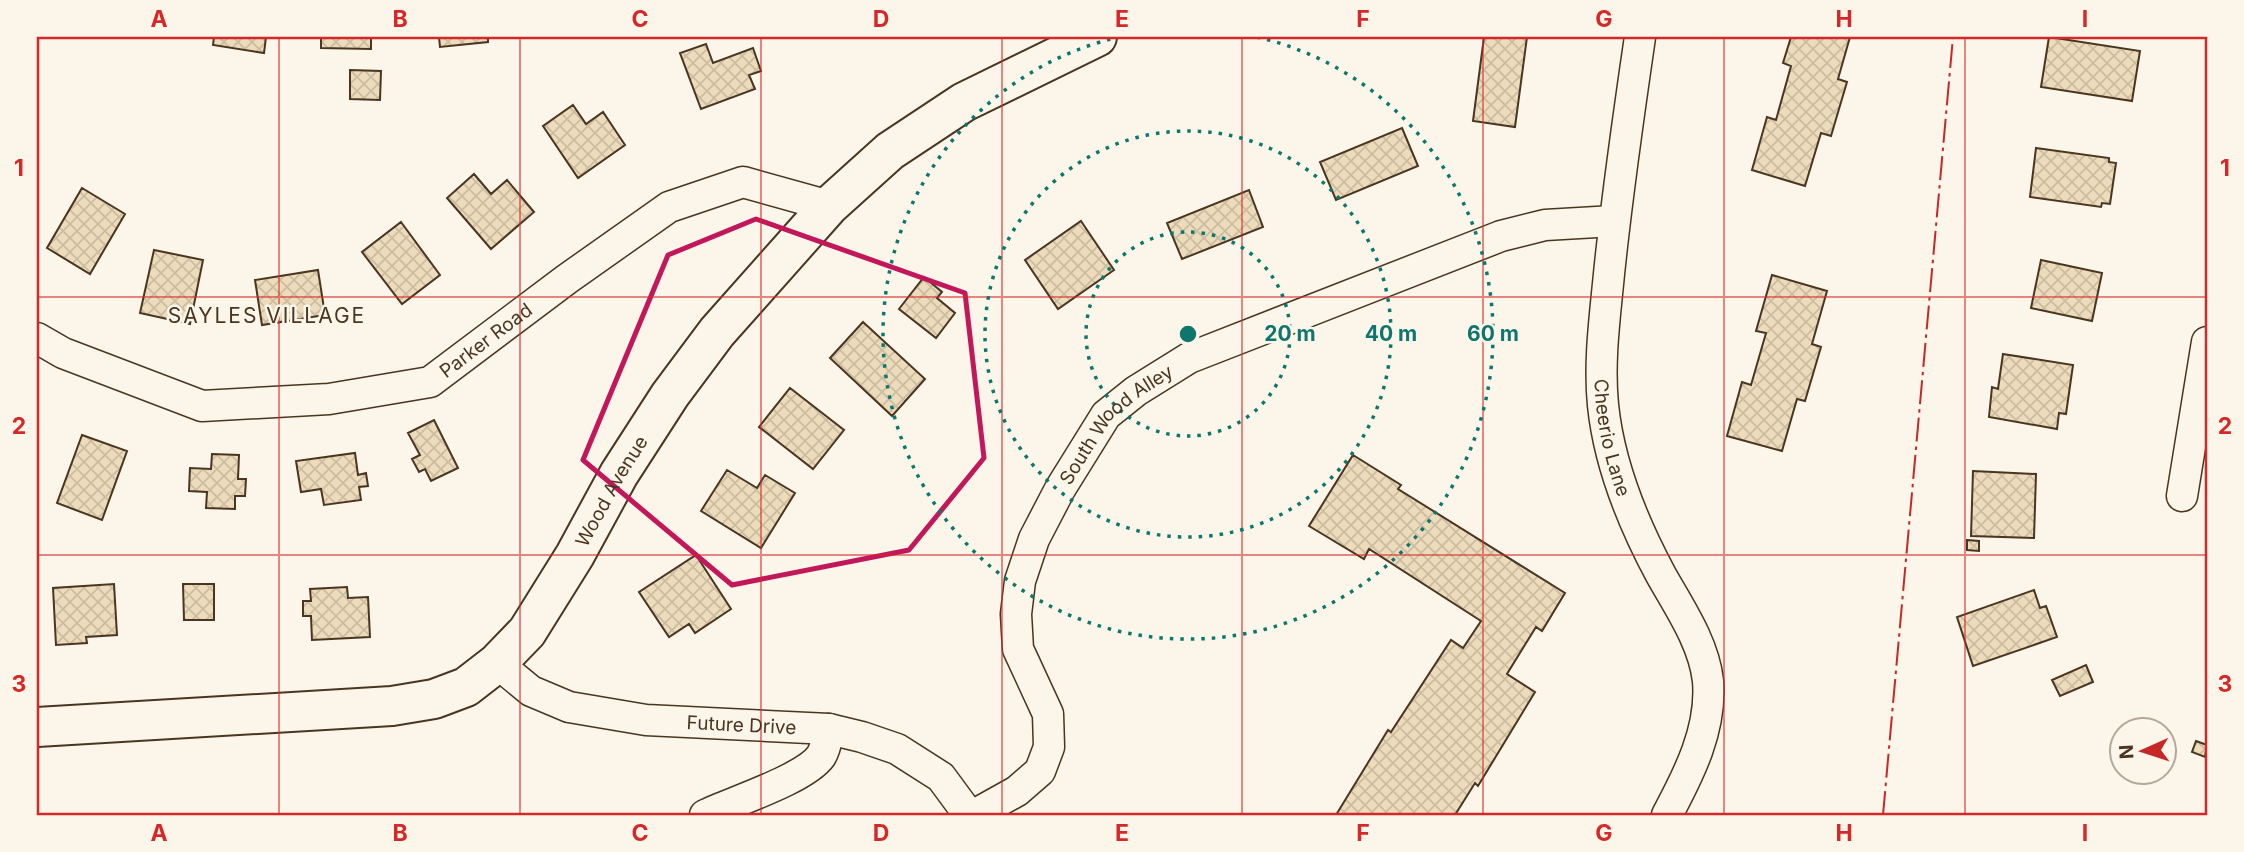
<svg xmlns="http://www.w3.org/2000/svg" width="2244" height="852" font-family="Inter,sans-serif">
<defs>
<pattern id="building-cross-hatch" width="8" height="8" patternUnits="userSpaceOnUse" patternTransform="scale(1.75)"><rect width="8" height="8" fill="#ecdcbc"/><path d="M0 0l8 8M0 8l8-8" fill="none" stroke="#ccbda1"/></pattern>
</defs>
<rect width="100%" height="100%" fill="#fbf6e9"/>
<path fill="url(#building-cross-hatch)" stroke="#4a3520" stroke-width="2" d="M214,37h52l-2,16 -51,-8z
M321,37h50v12l-50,-1z
M439,37h49v5l-48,5z
M1484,37h43l-12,90 -42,-6z
M1791,37h59l-12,42 9,3 -16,54 -10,-3 -16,53 -53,-16 15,-53 9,3 15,-54 -8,-3z
M2049,37l91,14 -8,50 -91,-14z
M706,44l7,19 40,-15 8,23 -12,4 6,14 -54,20 -21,-56z
M350,70l31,1 -1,29 -30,-1z
M573,105l13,19 17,-12 22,33 -47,33 -35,-52z
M1402,128l16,38 -82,34 -16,-38z
M2036,148l73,10v4l7,1 -6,41 -8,-1 -1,4 -71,-10z
M474,174l17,20 16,-14 27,32 -43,37 -44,-51z
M82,188l43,26 -35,60 -43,-26z
M1249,190l14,37 -81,32 -15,-36z
M1081,221l33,49 -56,39 -33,-49z
M401,222l39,53 -38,29 -40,-52z
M154,250l49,10 -13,64 -50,-11z
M2041,260l61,13 -10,48 -61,-13z
M318,270l7,45 -63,10 -7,-45z
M1772,275l55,16 -15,53 9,3 -16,54 -8,-2 -15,52 -55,-15 15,-54 9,3 15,-52 -10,-2z
M924,277l18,15 -5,6 18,15 -19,25 -37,-29z
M863,322l62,57 -33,37 -62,-58z
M2003,354l70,11 -7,49 -7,-1 -2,16 -68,-12 3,-30 6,2z
M790,388l54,42 -31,39 -54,-42z
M434,420l24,48 -27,13 -6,-12 -6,3 -7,-13 8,-4 -12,-22z
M82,435l45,16 -25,69 -45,-17z
M355,453l3,22 8,-2 2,13 -9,1 2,13 -37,5 -3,-16 -20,3 -5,-31z
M212,454l27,1 -1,24h8l-1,17h-10v13l-29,-1 1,-16 -18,-1 1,-23 21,1z
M1353,455l48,30 -3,4 167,104 -23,38 -6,-4 -29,47 28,18 -57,94 -3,-3 -20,32h-119l52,-85 3,2 60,-92 12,8 18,-27 -112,-72 -5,10 -55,-33z
M727,470l30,18 8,-13 30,18 -34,55 -60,-37z
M1973,471l63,3 -2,64 -63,-2z
M1967,540l12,1v10l-12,-1z
M696,555l35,54 -36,24 -6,-9 -20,13 -30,-45z
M114,584l3,51 -31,2 1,6 -31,2 -3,-57z
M183,584h31v36h-30z
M347,587l1,11 20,-1 2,40 -58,3 -1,-24h-8v-15h8l-1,-12z
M2034,590l6,18 6,-2 11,31 -84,29 -16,-49z
M2086,665l7,17 -33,14 -8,-16z
M2196,741l11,4 -2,12 -13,-5z"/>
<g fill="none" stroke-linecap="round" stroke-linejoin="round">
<defs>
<g id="street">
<path id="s1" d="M1640,37c-12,82 -24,164 -32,247 -4,40 -9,81 -5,121 6,59 30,118 58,170 18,32 43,68 47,106 4,48 -19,93 -41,134"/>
<path id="s2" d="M37,338l26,15 139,53 127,-7 101,-17 137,-103 102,-72 74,-25 86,24"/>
<path d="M2182,496l25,-154"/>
<path id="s3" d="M497,663l34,28 38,16 77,13 183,9 33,8 35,12 44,28 28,38"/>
<path d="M705,815c27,-13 100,-36 116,-59 5,-8 6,-18 8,-27"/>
<path id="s4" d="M974,815l43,-24 23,-20 9,-24 -1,-33 -30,-65 -2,-35 4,-33 14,-42 26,-50 46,-74 30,-24 53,-33 312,-122 44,-11 69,-4"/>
</g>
<g id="secondary">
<path id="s5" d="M37,727l355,-21 42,-7 32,-12 31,-24 30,-31 48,-77 44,-81 51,-79 47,-63 112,-126 61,-55 74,-49 133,-65"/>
</g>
</defs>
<use href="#street" stroke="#4a3520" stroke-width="33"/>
<use href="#secondary" stroke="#4a3520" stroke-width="42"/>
<use href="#street" stroke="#fbf6e9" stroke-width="30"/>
<use href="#secondary" stroke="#fbf6e9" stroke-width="38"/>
<path stroke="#c62828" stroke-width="2" stroke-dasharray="24 5 3.5 5" stroke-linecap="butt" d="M1883,815l70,-778"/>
</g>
<path fill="none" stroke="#c2185b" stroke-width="5" stroke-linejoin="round" d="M756,219l209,74 19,165 -75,92 -177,35 -149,-125 85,-205z"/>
<path fill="none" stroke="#d62828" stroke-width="2" stroke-opacity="0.55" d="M279,37v778M520,37v778M761,37v778M1002,37v778M1242,37v778M1483,37v778M1724,37v778M1965,37v778M37,297h2170M37,555h2170"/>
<g fill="none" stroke="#0f766e" stroke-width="3.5" stroke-dasharray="3.5 7">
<circle cx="1188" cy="334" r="102"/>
<circle cx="1188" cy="334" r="203"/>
<path d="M1257 37A305 305 0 1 1 1119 37"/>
</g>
<g text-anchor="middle" stroke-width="5" stroke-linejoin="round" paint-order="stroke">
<g font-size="19" fill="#4a3520" stroke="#fbf6e9">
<text dy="7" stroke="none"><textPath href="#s2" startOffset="478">Parker Road</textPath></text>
<text dy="7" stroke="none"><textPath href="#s4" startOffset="466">South Wood Alley</textPath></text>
<text dy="7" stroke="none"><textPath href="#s1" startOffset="404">Cheerio Lane</textPath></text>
<text dy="7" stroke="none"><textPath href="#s5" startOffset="679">Wood Avenue</textPath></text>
<text dy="7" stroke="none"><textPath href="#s3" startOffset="259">Future Drive</textPath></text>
</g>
<g font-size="21" letter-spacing="2" fill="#4a3520" stroke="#fbf6e9">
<text x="267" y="323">SAYLES VILLAGE</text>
</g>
</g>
<circle cx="1188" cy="334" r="10" fill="#0f766e" stroke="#fbf6e9" stroke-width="3.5"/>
<g font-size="21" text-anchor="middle" font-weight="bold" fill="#0f766e" stroke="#fbf6e9" stroke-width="5" stroke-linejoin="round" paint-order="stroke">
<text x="1290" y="341">20 m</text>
<text x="1391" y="341">40 m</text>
<text x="1493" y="341">60 m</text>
</g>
<rect width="2244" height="852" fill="none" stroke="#fbf6e9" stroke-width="77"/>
<g transform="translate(2143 751) rotate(267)"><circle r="33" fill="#fbf6e9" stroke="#b4a999" stroke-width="2"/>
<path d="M0-5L12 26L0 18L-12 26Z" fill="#c62828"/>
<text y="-10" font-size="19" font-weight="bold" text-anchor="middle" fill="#4a3520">N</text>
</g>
<rect x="38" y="38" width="2168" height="776" fill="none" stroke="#d62828" stroke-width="2.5"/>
<g font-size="23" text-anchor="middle" font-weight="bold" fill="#d62828">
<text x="159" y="27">A</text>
<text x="400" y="27">B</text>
<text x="640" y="27">C</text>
<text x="881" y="27">D</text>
<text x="1122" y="27">E</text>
<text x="1363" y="27">F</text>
<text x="1604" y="27">G</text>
<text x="1844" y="27">H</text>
<text x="2085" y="27">I</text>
<text x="19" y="176">1</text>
<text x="2225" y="176">1</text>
<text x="19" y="434">2</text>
<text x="2225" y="434">2</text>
<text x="19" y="692">3</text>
<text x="2225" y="692">3</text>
<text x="159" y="841">A</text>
<text x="400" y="841">B</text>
<text x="640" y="841">C</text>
<text x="881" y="841">D</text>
<text x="1122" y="841">E</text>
<text x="1363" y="841">F</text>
<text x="1604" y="841">G</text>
<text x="1844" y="841">H</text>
<text x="2085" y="841">I</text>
</g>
</svg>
